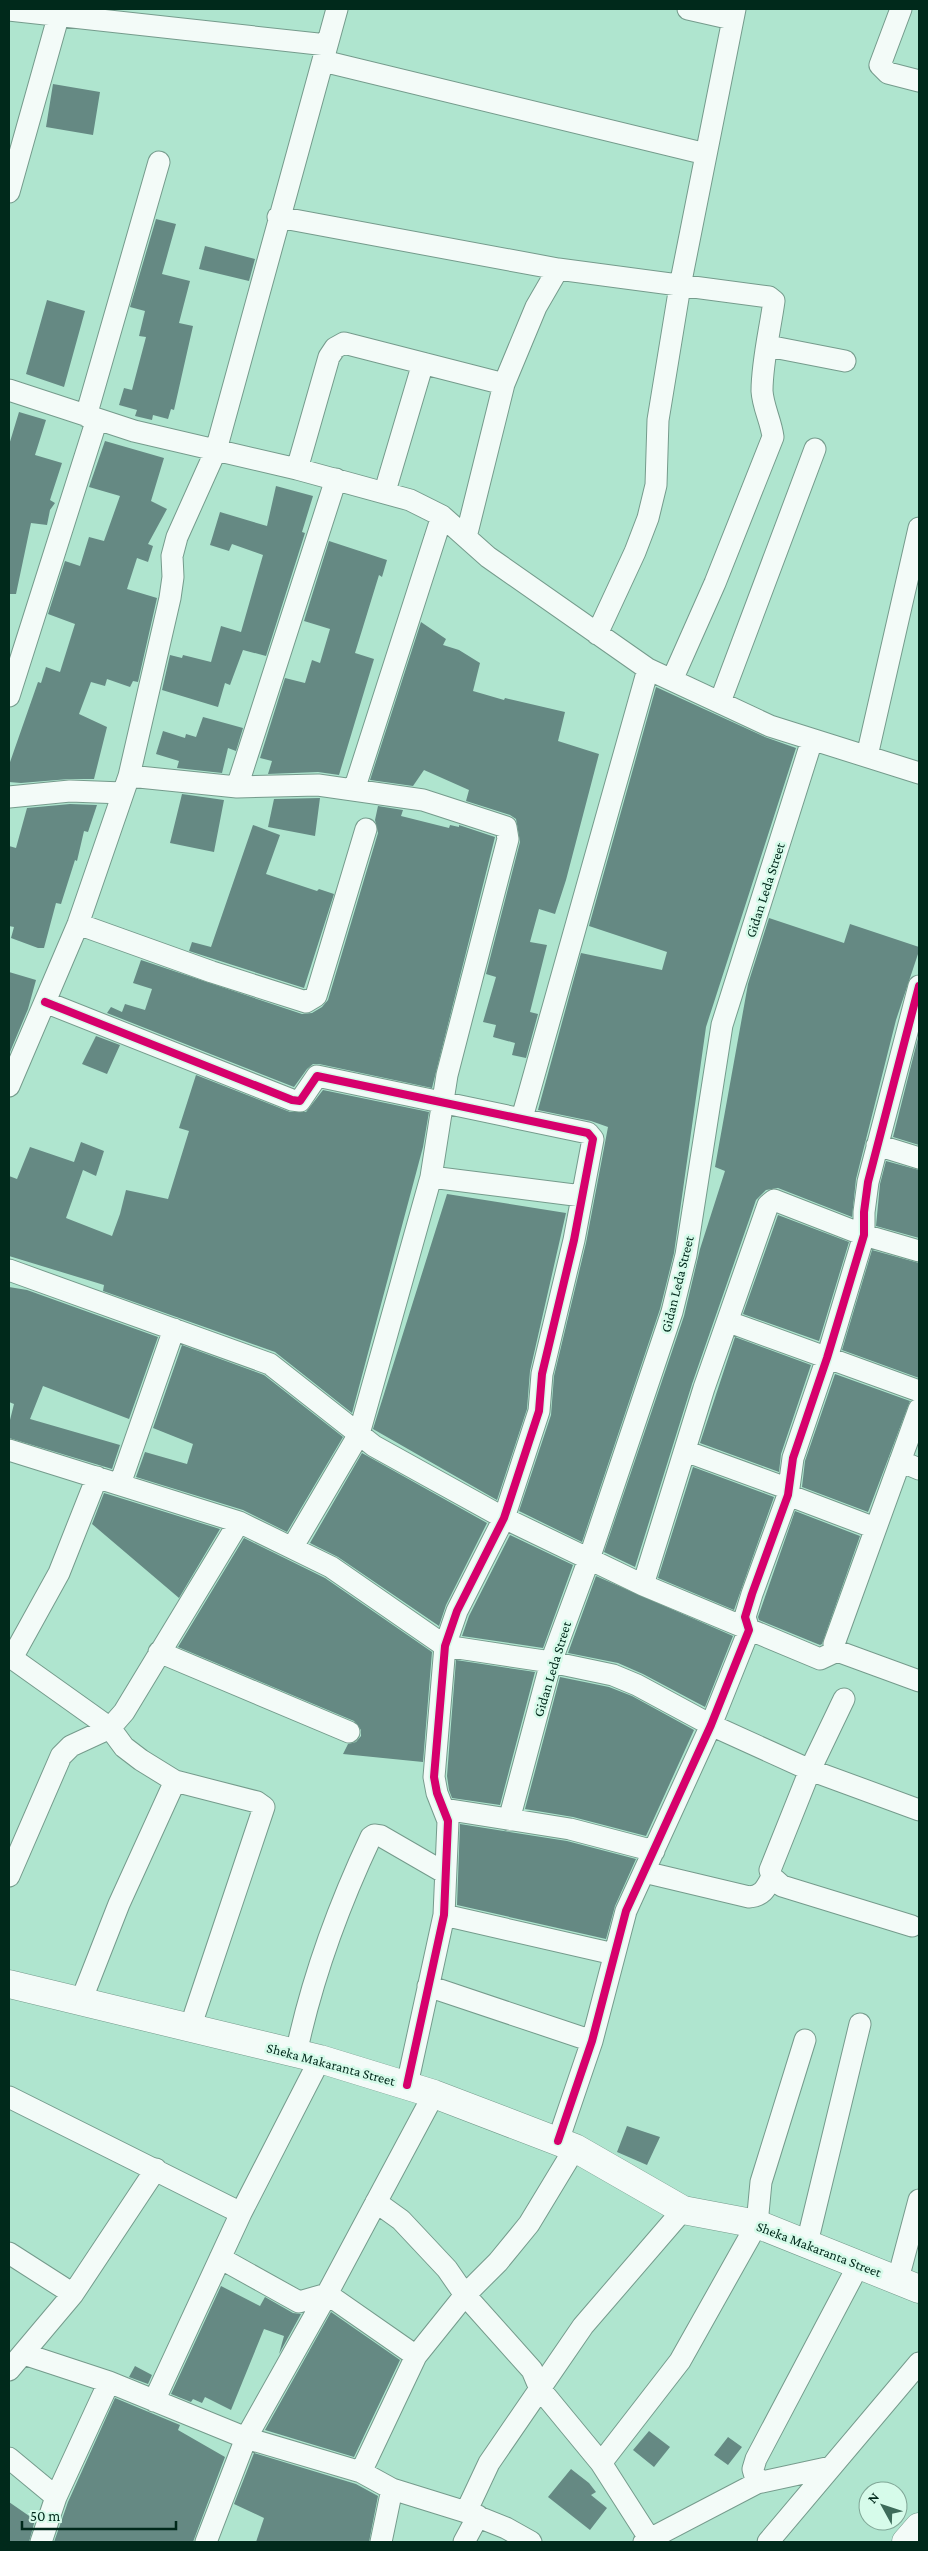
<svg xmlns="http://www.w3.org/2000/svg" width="928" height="2551" font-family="'Crimson Pro',serif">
<rect width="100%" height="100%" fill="#afe5cf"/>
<path fill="#658983" d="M53,84l47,8 -7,43 -47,-8z
M156,219l20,5 -14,50 28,7 -11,42 14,3 -19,84 -3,-1 -3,10 -15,-4 -1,5 -17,-4 2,-6 -18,-5 5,-17 8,2 14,-53 -7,-1 6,-25 -15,-4z
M205,246l50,13 -6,22 -50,-12z
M47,300l38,11 -21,76 -38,-13z
M19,412l27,8 -11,35 27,8 -12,37 5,3 -5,7 -3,15 -16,-2 -15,71h-7v-149z
M105,441l59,17 -13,43 16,8 -19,35 5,2 -5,16 -11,-4 -10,31 30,9 -19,84 -5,-1 -3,6 -23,-8 -2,7 -14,-4 -12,32 28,13 -13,52h-25l-48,4 -12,-1v-17l29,-83 3,1 5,-16 14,5 15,-48 -27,-10 17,-53 15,5 9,-29 15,4 16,-45 -31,-9z
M276,486l37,10 -11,36 3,1 -39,123 -23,-6 -13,35 -5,-2 -7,24 -56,-17 8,-35 12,3 1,-3 28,7 10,-36 20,6 22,-77 -31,-11 -3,7 -19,-6 10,-33 47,14z
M329,541l58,19 -5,17 -3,-2 -24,78 19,6 -35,116 -21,-3 -50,2 4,-13 -12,-3 25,-80 20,5 7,-23 8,3 10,-34 -26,-8z
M421,622l25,17 -3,6 16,5 21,13 -7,28 31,9 1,-2 60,14 -7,29 41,13 -33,126 -11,34 -16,-5 -9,33 17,3 -17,67 8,2 -12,44 -14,-3 3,-12 -22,-6 3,-12 -13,-3 13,-45 -10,-3 34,-132 -4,-23 -6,-4 -44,-14 3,-11 -45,-20 -11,16 -43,-6z
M656,687l109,50 31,11 -90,279 -32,226 -14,56 -78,233 -63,-31 32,-96 3,-39 32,-133 22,-116 -17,-6 -53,-11 43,-157 81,17 5,-18 -78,-26z
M203,717l40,11 -7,23 -8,-3 -6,25 -45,-5 2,-7 -23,-7 7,-23 22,7 1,-4 10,3z
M182,794l42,6 -10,52 -44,-9z
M320,798l-5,38 -47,-9 6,-28z
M70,804l27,1 -9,27 -4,-1 -7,30 -2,-1 -14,44 -5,-1 -12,45h-6l-27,-10 3,-11 -5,-1v-80l7,2 11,-40z
M378,806l25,4 -2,6 48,12 1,-3 9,2v-2l36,12 -63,251 -113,-24h-6l-6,5 -13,18 -187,-74 4,-6 11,5 3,-8 20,6 7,-21 -19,-6 8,-23 161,54 10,-1 10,-6 6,-7 50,-167 -3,-13z
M253,825l27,10 -14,39 51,17 2,-2 15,5 -30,94 -115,-37 3,-9 19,5z
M769,918l75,25 6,-19 69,23v4l-23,69 -40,159 -4,38 -74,-29 -12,2 -10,10 -64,184 -57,183 -31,-15 80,-236 16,-67 25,-78 -10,-4 33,-183z
M9,972l27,8 -8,29 -18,43z
M96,1036l24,9 -13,29 -25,-10z
M918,1038l1,1v106l-26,-8z
M196,1075l94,37h16l17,-22 106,22 -6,35 -71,266 -77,-61 -172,-61 1,-6 -95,-29v-80l8,3 13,-32 44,15 7,-20 23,9 -8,25 -13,-6 -17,48 46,18 8,-22 6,-24 42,9 21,-68 -10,-3z
M886,1161l33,9v68l-43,-12 4,-42z
M447,1194l119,19 -36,158 -3,38 -30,91 -124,-71z
M778,1215l71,27 -30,99 -76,-27z
M872,1250l47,13v115l-77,-28z
M9,1287l18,3 131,47 -29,82 -86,-33 -13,33 90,26 -8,24 -103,-31v-14l5,-20 -5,-2z
M735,1337l76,28 -30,89 -2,18 -79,-29z
M182,1345l82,30 79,62 -56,95 -44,-22 -107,-33 9,-25 42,12 6,-20 -40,-16z
M835,1374l75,27 -42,111 -66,-25 3,-26z
M362,1453l125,70 -41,82 -7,21 -101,-69 -28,-14z
M693,1467l81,30 -40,113 -76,-32z
M104,1493l116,36 -41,69 -87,-74z
M795,1511l65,25 -38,108 -2,1 -61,-25 -1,-3z
M510,1535l63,30 -30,83 -81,-12 7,-20z
M244,1538l81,40 107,74 -9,110 -80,-8 5,-10 8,-2 5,-6v-6l-7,-9 -176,-74z
M596,1576l137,60 -28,71 -62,-33 -25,-11 -50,-10z
M456,1660l79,12 -35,133 -48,-7 -3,-8 -2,-14z
M560,1677l49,10 23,9 62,34 -48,106 -73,-19 -48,-8z
M460,1824l107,17 69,18 -21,47 -9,33 -149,-34z
M627,2126l33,11 -13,28 -30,-13z
M221,2286l39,20 5,-9 28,16 8,1 -22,40 5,-18 -20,-7 -33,81 -26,-13 -3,6 -9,-4 -2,3 -20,-8z
M331,2312l69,48 -46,97 -89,-27z
M135,2366l17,9 -4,9 -19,-7z
M115,2398l65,27 -2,5 47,27 -32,85h-139l14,-40z
M649,2431l21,16 -16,20 -21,-17z
M728,2437l14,10 -14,18 -14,-10z
M254,2453l102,31 22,12 -9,46h-113l8,-24 -30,-14z
M571,2469l18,14 7,9 -5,3 16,13 -17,22 -42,-33z
M9,2502l26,18 -6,22h-20z"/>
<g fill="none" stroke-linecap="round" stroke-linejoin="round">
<defs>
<path id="street" d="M688,9l44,10
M901,9l-21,56 8,8 31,8
M9,10l318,35
M323,61l383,93
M9,192l50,-178
M278,217l280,52 211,28 5,4c-4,29 -12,61 -12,90 1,16 9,30 11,46l-58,146 -43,97
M768,346l77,15
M9,390l125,41 163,38 113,31 32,16 46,41 160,112 122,57 149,47
M86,416l73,-254
M297,469l32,-112 6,-9 9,-5 160,41
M385,491l38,-128
M466,537l38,-153 32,-77 22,-38
M597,634l38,-82 13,-34 8,-33 2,-65 22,-134 55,-277
M9,696l88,-277
M720,702l95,-253
M867,756l52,-228
M129,776l108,11 81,-2 105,15 83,27 2,12 -61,236 -16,102 -72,257 -67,114
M237,787l99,-308
M354,790l88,-274
M9,797l61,-6 53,2
M78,924l134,48 94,30 10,-6 50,-167
M45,1002l247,98 8,1 17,-25 271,57 5,6 -19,101 -32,134 -3,37 -35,107 -47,93 -12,35 -11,131 3,16 11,28 -4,94 -37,170
M9,1086l69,-162 51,-148 41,-178 3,-21 -1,-21 5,-19 39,-87 121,-441
M522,1118l126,-449
M877,1145l42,13
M431,1177l151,19
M9,1270l261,94 104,82 130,72 139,67 177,74 17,-8
M729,1322l190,69
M919,1409l-85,235 3,7 82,30
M9,1450l230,72 92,45 114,79 106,16 62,13 24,10 74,40 99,45 109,40
M685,1451l104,38
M900,1461l19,8
M120,1484l54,-155
M788,1495l87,33
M643,1585l61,-197 64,-183 6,-5 90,35 55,16
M159,1652l190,80
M9,1656l101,72 14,19 17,13 34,21 82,21 7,5 -74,221
M12,1658l47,-85 38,-96
M844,1699l-34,71 -40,100 2,7 10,9 130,40
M444,1809l126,20 84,22
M509,1820l42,-158 38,-103 83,-247 14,-57 36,-230 90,-285
M644,1872l105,25c14,-1 17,-9 23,-20
M9,1876l52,-120 10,-10 39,-18 14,-16 115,-190
M444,1915l170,39
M428,1986l164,55
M81,2001l38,-97 56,-123
M296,2054c16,-76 42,-147 75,-217l3,-2 7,1 64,37
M9,2097l232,116
M558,2141l34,-100 34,-130 85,-186 38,-95 -4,-13 7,-23 36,-99 5,-37 34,-100 37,-123v-23l4,-30 51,-196
M376,2202l25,18 46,49 18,26 67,75 8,19 61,74 48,75
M807,2243l53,-219
M9,2253l64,41
M220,2258l79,44 28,-8 89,62
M898,2279l21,-79
M24,2354l85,28 137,56 115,34 31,17 74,23 40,16 25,14
M9,2370l64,-76 83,-125
M154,2401l87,-188 79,-154
M9,2458l47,39
M601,2463l79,-102 77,-137 4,-42 44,-142
M361,2472l55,-116 49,-61 33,-33 31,-38 46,-76
M757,2483l-4,-14 3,-10 103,-195
M466,2512l23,-49 94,-137 100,-116
M41,2542l15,-45 53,-115
M206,2542l40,-104 81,-144 107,-200
M381,2542l11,-53
M464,2542l14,-26
M644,2542l113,-59 74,-16
M768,2542l151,-179"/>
<path id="secondary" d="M9,1984l311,75 114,35 141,54 108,62 74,14 162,65
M906,2542l13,-15"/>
</defs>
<use href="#street" stroke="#759b8c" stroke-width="23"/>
<use href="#secondary" stroke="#759b8c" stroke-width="29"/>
<use href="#street" stroke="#f3fbf8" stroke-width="21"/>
<use href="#secondary" stroke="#f3fbf8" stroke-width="28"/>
<defs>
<path id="cycleway" d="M45,1002l247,98 8,1 17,-25 271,57 5,6 -19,101 -32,134 -3,37 -35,107 -47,93 -12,35 -11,131 3,16 11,28 -4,94 -37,170
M558,2141l34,-100 34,-130 85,-186 38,-95 -4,-13 7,-23 36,-99 5,-37 34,-100 37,-123v-23l4,-30 51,-196"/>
</defs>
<use href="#cycleway" stroke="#d6fbea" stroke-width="11"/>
<use href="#cycleway" stroke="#d6006c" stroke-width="8"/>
</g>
<g text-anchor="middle" stroke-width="5" stroke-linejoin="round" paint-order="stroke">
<g font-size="14" fill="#00291b" stroke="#d6fbea">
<text transform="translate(765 890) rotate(-72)" y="5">Gidan Leda Street</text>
<text transform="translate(677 1284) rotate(-76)" y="5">Gidan Leda Street</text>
<text transform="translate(552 1669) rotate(-73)" y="5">Gidan Leda Street</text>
<text transform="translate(331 2064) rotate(15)" y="5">Sheka Makaranta Street</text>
<text transform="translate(819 2249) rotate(21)" y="5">Sheka Makaranta Street</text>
</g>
</g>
<rect width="928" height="2551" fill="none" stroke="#00291b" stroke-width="20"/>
<g transform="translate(883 2506) rotate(310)"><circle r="24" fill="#d6fbea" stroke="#80a797"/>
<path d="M0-4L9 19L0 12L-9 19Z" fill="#3d6b5a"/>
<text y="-8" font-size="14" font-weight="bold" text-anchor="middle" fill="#00291b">N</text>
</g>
<path d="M22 2521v8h154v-8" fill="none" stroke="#00291b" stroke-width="2.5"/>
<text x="30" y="2521" font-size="15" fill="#00291b" stroke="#d6fbea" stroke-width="4" paint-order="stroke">50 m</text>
</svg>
